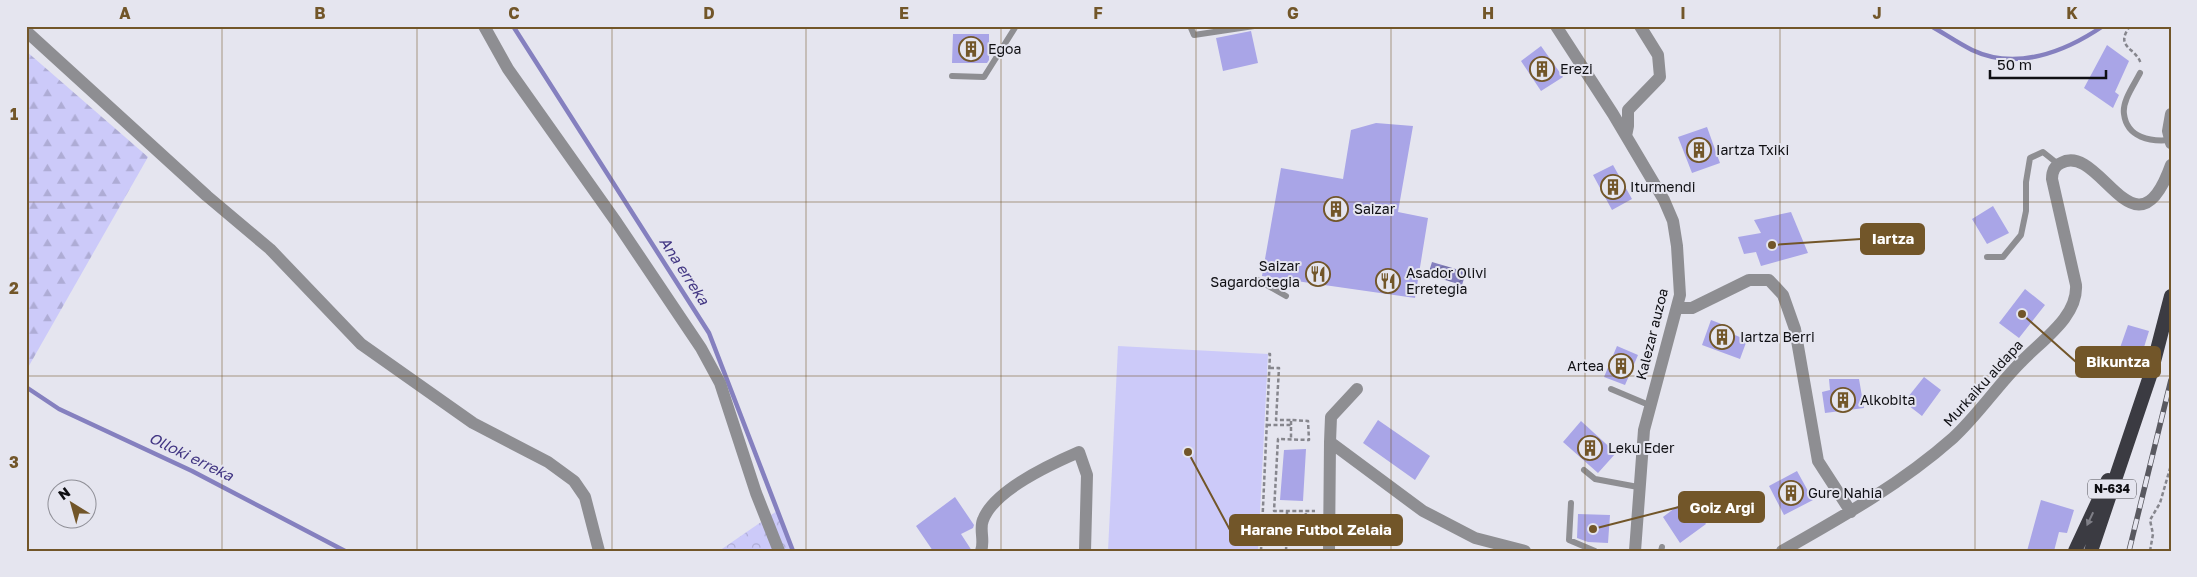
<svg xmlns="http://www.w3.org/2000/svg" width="2197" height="577" font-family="'Golos Text',sans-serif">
<defs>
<pattern id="forest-firs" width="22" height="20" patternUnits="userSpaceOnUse" patternTransform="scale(1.25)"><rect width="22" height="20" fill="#cccaf9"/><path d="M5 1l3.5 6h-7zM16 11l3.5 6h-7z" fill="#aeacd5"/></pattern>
<pattern id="park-crowns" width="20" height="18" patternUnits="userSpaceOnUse" patternTransform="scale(1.25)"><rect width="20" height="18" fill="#cccaf9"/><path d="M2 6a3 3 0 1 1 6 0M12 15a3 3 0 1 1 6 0" fill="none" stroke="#aeacd5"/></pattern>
<pattern id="water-waves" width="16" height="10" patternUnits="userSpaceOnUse" patternTransform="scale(1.25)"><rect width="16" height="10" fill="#8580bf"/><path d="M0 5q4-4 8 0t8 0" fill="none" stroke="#6b679a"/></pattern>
</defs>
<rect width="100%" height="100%" fill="#e5e5ef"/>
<path fill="url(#forest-firs)" d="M26,51l122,106 -122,214z"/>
<path fill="url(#park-crowns)" d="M777,511l16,40h-74z"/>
<path fill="#cccaf9" d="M1118,346l150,8 -10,197h-150z"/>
<path fill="url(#water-waves)" d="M1432,262l34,10 -4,13 -34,-10z"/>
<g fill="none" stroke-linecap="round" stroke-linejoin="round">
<path stroke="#8580bf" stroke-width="4.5" d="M513,26l196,307 84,218
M1931,26c14,8 27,17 41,24 44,21 93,2 131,-24
M26,387l33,22 133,62 153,80"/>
</g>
<path fill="#a9a5e7" d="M1251,31l7,32 -35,8 -7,-33z
M953,34h36v26l-2,3h-35z
M2107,45l22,16 -14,31 4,3 -6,13 -29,-20z
M1541,46l22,31 -22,14 -20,-30z
M1376,123l37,3 -15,86 30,6 -13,80 -153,-22 19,-108 62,11 8,-49z
M1707,127l13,36 -28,10 -14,-36z
M1613,165l19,34 -20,11 -19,-35z
M1993,206l16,27 -22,11 -15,-25z
M1791,212l17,41 -47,13 -5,-14 -12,2 -6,-17 23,-4 -7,-13z
M2025,289l20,16 -26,33 -20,-15z
M1711,320l21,8 -2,5 17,7 -7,19 -38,-14z
M2128,325l21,6 -12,39 -22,-8z
M1617,346l21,9 -13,30 -21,-8z
M1924,377l17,13 -19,26 -18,-14z
M1829,379h30l5,29 -39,5 -3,-21 8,-2z
M1378,420l52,36 -15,24 -52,-37z
M1581,421l35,32 -18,20 -35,-31z
M1306,449l-3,52 -23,-1 4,-50z
M1797,471l16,29 -29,15 -15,-29z
M955,497l19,28 -1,3 -12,6 11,17h-39l-17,-25z
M1688,498l18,26 -26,19 -17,-26z
M2041,500l33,10 -7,23 -8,-1 -5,19h-27z
M1578,514l32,1 -2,28 -20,-1 -11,-4z"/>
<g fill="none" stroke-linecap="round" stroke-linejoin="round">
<path stroke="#86868d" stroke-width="2.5" stroke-dasharray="4 2.5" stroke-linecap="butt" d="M2130,26c-16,22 6,21 11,38
M1270,368h9l-3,52h15
M1267,425h24v15
M1291,425v-5l17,1 1,19 -31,-1 -4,72h41
M1262,521l25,1v-11
M1261,551l9,-197h-2
M1286,551l1,-24h18l1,-16
M2150,551l3,-17 -3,-14 10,-17 11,-38"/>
<path stroke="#8e8e92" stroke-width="6" d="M1193,26l-2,2 3,7 60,-9
M2140,73c-6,12 -18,28 -16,41 3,24 27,28 46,26
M952,76l32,1 32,-51
M1987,257h16l18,-22 5,-24v-29l4,-24 13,-6 15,12
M1258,280l28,16
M1611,389l38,16
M1584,470l11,9 43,8
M1571,503l-2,37 26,11
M1661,551l1,-4"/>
<path stroke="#8e8e92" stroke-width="12" d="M484,26l24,43 109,154 84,125 19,35 36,110 23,58
M1556,26l57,88 51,86 9,21 4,25 3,49 -36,135 -9,121
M26,31l181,165 63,53 91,95 112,79 75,39 26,19 11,16 14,54
M2171,114l-3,17 3,12
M1626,136l2,-10v-16l32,-33 -2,-22 -18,-29
M1677,308h15l57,-28h20l14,15 12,34 23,132 33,51
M1357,389l-26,28 -1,25 93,69 52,27 50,13
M981,551c4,-10 -2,-22 2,-31 11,-30 68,-56 96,-68l8,23 -2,76
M1329,551l1,-109
M1782,551c60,-34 119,-67 171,-113 25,-23 44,-52 68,-76 21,-22 57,-45 55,-77l-24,-106c0,-7 2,-13 9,-16 39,-22 74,102 110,2"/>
<path stroke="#3b3b42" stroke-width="14" d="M2075,551l33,-71
M2091,551l60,-178 20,-77"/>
<defs>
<path id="rail" d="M2129,551l42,-171"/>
</defs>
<use href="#rail" stroke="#595960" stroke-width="5.5"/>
<use href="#rail" stroke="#e5e5ef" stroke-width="4" stroke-dasharray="11" stroke-linecap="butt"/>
</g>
<defs><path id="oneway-solid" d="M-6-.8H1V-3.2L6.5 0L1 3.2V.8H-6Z" transform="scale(1.25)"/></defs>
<use fill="#7f7f87" href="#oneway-solid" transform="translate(2090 519) rotate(115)"/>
<path fill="none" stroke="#725629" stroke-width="1" stroke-opacity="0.55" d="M222,26v525M417,26v525M612,26v525M806,26v525M1001,26v525M1196,26v525M1391,26v525M1585,26v525M1780,26v525M1975,26v525M26,202h2145M26,376h2145"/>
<defs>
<symbol id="building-ring" viewBox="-11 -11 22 22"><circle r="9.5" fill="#e5e5ef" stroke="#725629" stroke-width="1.5"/><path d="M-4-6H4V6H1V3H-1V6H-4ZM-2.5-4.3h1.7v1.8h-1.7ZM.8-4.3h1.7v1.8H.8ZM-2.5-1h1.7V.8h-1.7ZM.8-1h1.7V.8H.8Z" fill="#725629"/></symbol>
<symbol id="restaurant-ring" viewBox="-11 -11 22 22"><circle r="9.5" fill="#e5e5ef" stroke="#725629" stroke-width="1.5"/><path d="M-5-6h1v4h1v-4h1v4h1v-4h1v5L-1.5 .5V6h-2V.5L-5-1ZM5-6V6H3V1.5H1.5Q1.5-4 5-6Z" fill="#725629"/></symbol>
</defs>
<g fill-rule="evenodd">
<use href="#building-ring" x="957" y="35" width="28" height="28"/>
<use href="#building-ring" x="1528" y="55" width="28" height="28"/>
<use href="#building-ring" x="1685" y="136" width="28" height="28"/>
<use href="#building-ring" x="1599" y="173" width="28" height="28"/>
<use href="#building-ring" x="1322" y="195" width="28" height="28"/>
<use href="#restaurant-ring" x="1304" y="260" width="28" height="28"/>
<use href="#restaurant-ring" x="1374" y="267" width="28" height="28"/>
<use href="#building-ring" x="1708" y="323" width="28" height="28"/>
<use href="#building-ring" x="1607" y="352" width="28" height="28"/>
<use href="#building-ring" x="1829" y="386" width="28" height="28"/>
<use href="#building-ring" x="1576" y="434" width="28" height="28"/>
<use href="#building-ring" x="1777" y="479" width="28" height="28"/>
</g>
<g text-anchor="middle" stroke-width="4" stroke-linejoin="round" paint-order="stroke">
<rect fill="#e5e5ef" stroke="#4f4f55" stroke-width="1" x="2088" y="479.5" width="48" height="19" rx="4"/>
<g font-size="12" font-weight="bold" fill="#0f0f13">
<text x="2112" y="493">N-634</text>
</g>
<g font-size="14" fill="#0f0f13" stroke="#e5e5ef" text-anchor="start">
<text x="988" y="54">Egoa</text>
<text x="1560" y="74">Erezi</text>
<text x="1716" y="155">Iartza Txiki</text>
<text x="1630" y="192">Iturmendi</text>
<text x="1354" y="214">Saizar</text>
<text x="1300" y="271" text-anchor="end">Saizar<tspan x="1300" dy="16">Sagardotegia</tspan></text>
<text x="1406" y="278">Asador Olivi<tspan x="1406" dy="16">Erretegia</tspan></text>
<text x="1740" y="342">Iartza Berri</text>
<text x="1604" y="371" text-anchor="end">Artea</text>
<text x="1860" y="405">Alkobita</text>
<text x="1608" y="453">Leku Eder</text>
<text x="1808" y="498">Gure Nahia</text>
</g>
<g font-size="14" fill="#0f0f13" stroke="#e5e5ef">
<text transform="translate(1652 334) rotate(-76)" y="5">Kalezar auzoa</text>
<text transform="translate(1983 383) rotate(-48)" y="5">Murkaiku aldapa</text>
</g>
<g font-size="15" font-style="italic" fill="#423683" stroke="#e5e5ef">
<text transform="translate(684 271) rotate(57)" y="5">Ana erreka</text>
<text transform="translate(191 457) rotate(26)" y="5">Olloki erreka</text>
</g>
</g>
<path fill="none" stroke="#725629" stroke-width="2" d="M1772 245L1861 239M2022 314L2076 362M1593 529L1679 507M1188 452L1230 530"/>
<g fill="#725629" stroke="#e5e5ef" stroke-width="2">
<circle cx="1772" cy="245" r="5"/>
<circle cx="2022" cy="314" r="5"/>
<circle cx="1593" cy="529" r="5"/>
<circle cx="1188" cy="452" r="5"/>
</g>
<g fill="#725629" stroke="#725629" stroke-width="2">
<rect x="1861" y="224" width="63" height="30" rx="5"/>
<rect x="2076" y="347" width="84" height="30" rx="5"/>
<rect x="1679" y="492" width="85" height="30" rx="5"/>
<rect x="1230" y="515" width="172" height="30" rx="5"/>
</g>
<g font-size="15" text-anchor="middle" font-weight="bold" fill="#fff">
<text x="1893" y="244">Iartza</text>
<text x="2118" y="367">Bikuntza</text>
<text x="1722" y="513">Goiz Argi</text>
<text x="1316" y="535">Harane Futbol Zelaia</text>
</g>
<rect width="2197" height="577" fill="none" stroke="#e5e5ef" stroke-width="55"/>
<g transform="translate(72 504) rotate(323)"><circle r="24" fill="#e5e5ef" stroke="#8f8f97"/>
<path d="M0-4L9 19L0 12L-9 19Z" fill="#725629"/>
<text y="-8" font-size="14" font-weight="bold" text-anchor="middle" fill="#0f0f13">N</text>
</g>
<path d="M1990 70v8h116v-8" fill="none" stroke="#0f0f13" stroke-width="2.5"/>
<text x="1997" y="70" font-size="15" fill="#0f0f13" stroke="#e5e5ef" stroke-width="4" paint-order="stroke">50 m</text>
<rect x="28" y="28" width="2142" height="522" fill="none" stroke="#725629" stroke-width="2"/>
<g font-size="16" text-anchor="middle" font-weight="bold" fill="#725629">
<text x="125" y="19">A</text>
<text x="320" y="19">B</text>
<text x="514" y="19">C</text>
<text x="709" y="19">D</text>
<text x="904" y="19">E</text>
<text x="1098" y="19">F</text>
<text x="1293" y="19">G</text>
<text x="1488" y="19">H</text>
<text x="1683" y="19">I</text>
<text x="1877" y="19">J</text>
<text x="2072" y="19">K</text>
<text x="14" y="120">1</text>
<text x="14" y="294">2</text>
<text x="14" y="468">3</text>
</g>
</svg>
